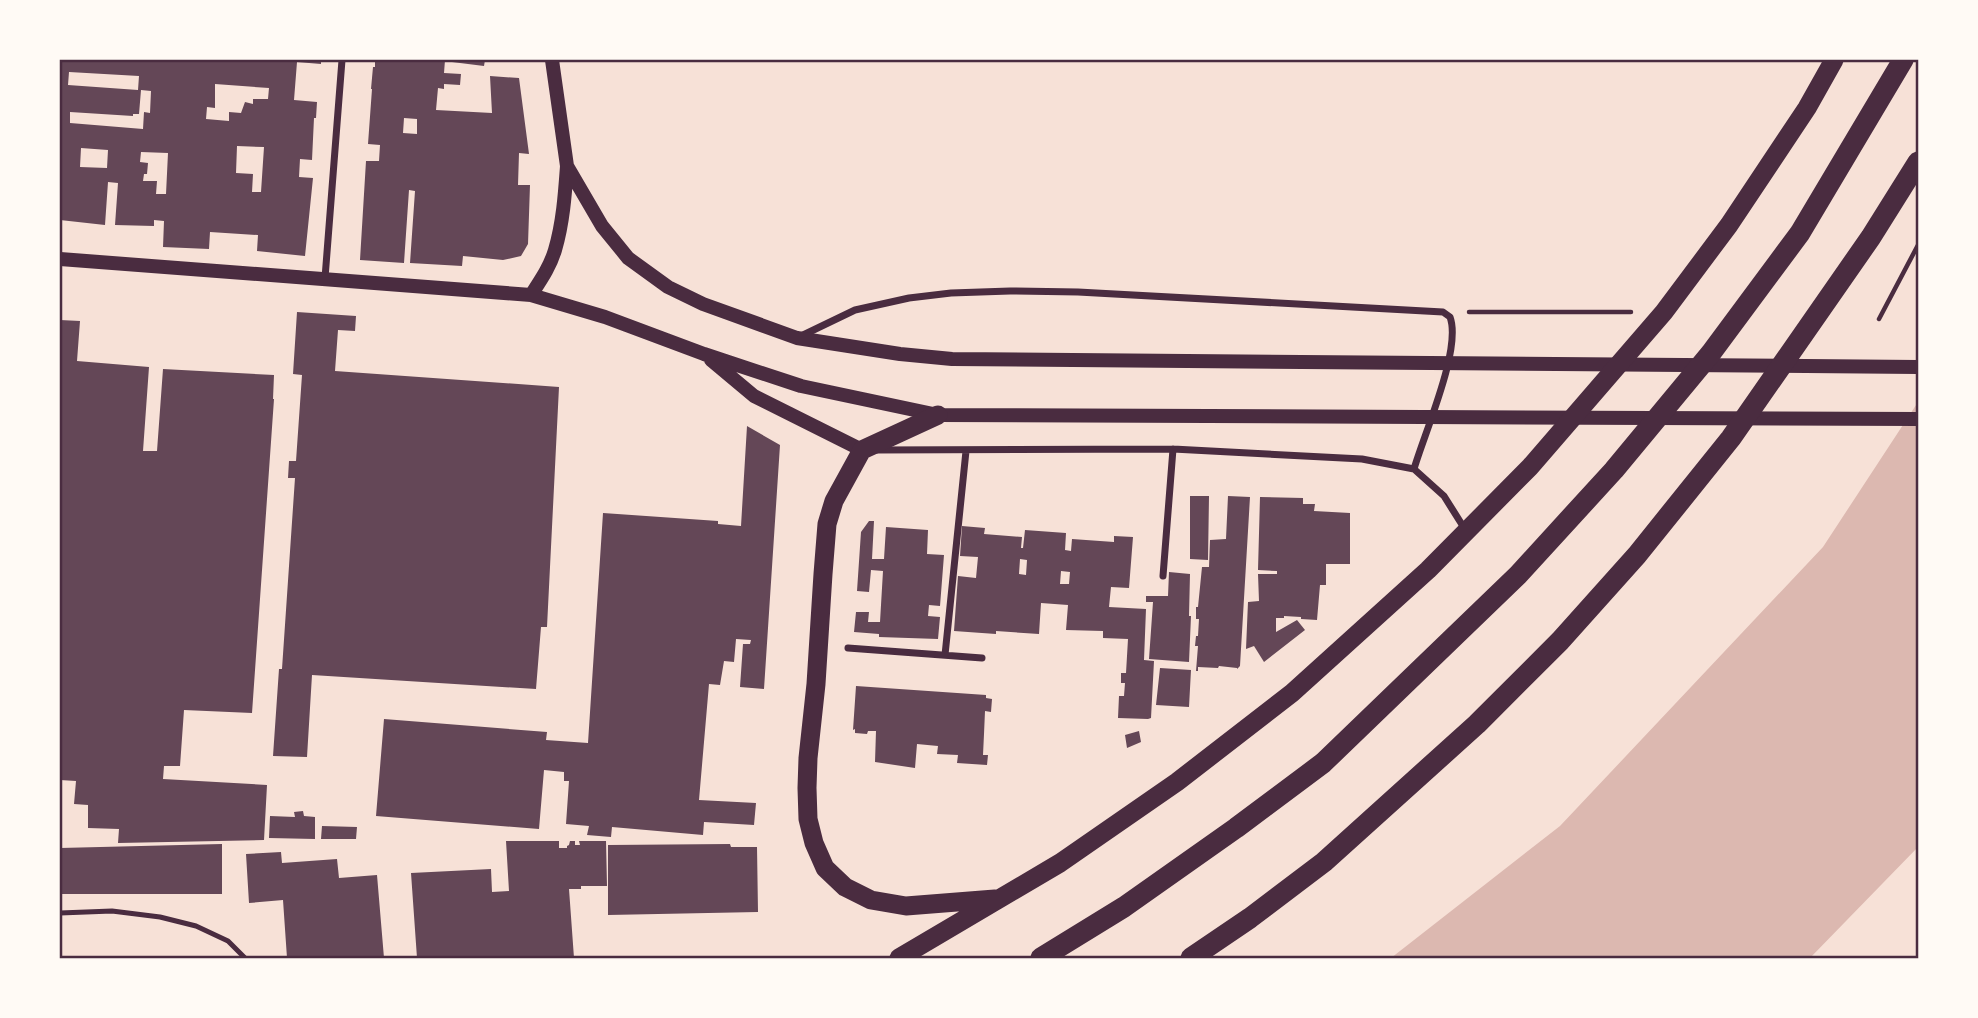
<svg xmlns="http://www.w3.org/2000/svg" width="1978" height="1018" font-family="'Exo 2',sans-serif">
<rect width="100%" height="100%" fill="#f7e1d7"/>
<path fill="#dcb8b0" d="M1918,402v445l-108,111h-419l169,-132 263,-279z"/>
<path fill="#644757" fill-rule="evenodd" d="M60,60h261v4l-24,-2 -3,38 23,2 -1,16h-2l-2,42 -12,-1 -1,18 14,1 -8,78 -48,-5 1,-16 -48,-3 -1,17 -46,-2 1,-26 -10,-1v6l-39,-1 3,-42 -10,-1 -3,43 -45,-5zM69,72l70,4 -1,14 -70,-5zM215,84l54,4 -1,11h-15v5l-8,-2 -4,11 -12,-1v9l-23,-2 1,-12 8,1zM141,90l10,1 -1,22 -6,-1 -1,17 -73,-6v-11l63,4v-2h6zM237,146l27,1 -3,45h-9l1,-18 -17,-1zM81,148l27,2 -1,18 -27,-1zM141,152l27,1 -2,41h-10l1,-13h-14l1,-7h3l1,-11 -8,-1z
M375,60h70l-1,13 17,1 -1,11 -16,-1v5l-6,-1 -2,22 56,3 -2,-37 29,2 10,76 -10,-1 -1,32h12l-2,59 -7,12 -18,4 -40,-4 -1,10 -52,-3 5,-72 -6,-1 -5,73 -44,-3 6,-99h13l1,-16 -12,-1 4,-55h-1l2,-22h2zM404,118l13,1v15l-14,-1z
M453,60h32l-1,6 -32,-4z
M297,312l59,4 -1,15 -17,-1 -3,41 224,16 -12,240h-6l-5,62 -224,-14 -5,82 -34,-1 6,-87h3l13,-191h-7l1,-17h7l6,-86 -9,-1z
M60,320l20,1 -3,40 72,6 -6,84h14l6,-82 111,6 -1,24h1l-22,314 -68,-3 -4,56h-16l-1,13 104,6 -3,55 -146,3 1,-14 -31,-1v-23l-14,-1 2,-23 -16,-1z
M747,426l33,19 -16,244 -24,-2 3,-43h7l1,-4 -15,-1 -2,23 -10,-1 -4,24 -11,-1 -10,116 57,3 -2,22 -50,-3 -1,13 -91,-8 -1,10 -24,-2 2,-9 -23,-2 3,-43h-5v-9l-20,-2 -5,59 -163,-13 8,-97 163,13 -1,8 42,3 15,-230 115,8v3l23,2z
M1190,496h19l-1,64 -18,-1z
M1228,496l22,1 -10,169 -3,3v-1l-18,-2 -1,2 -20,-1v4h-2l2,-25h-3l1,-10h2l1,-17h-3v-12h2l4,-40h7l1,-27 16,-1z
M1260,497l43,1v6h12l-1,7 36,2v51h-24v21h-6l-3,35 -16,-1v-2l-17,-1v2h-8v14l21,-12 8,10 -41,32 -10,-16 -8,3 2,-47 11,-1 -1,-27h19v-3l-19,-1z
M869,521h5l-2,38h12l2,-32 42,3 -1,24 17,1 -4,51 -11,-1 -1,11 12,1 -2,22 -59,-2v-3l-25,-2 2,-20h13l-1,10h12l3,-51 -12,-1 -2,22 -12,-1 4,-59z
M962,526l23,2 -1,6 38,3 -1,11h2l2,-18 41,3 -1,17 6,1 1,-12 42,3v-6l19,1 -4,51 -18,-1 -2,20 37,2 -2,51 10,1 -3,57 -3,1 -30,-1 1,-22h5l1,-13h-4v-10h5l2,-34 -25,-1v-7l-37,-1 2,-25 -27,-2 -2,31 -43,-3v3l-42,-3 4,-55 18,2 2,-21 -18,-1zM1020,559l7,1 -1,15 -7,-1zM1061,571l9,1 -1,12h-9z
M1169,572l21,2 -1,42h2l-2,46 -40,-3 4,-57h-7v-6h22z
M1160,668l31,2 -2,37 -33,-2z
M856,686l130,9v3l6,1 -1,13 -6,-1 -1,23 -1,21h5l-1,10 -30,-2 1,-8 -21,-1 1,-8 -21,-2 -2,24 -40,-6 1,-31h-8l-1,3 -12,-1v-4l-2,1z
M1139,731l2,11 -14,6 -2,-13z
M303,811l1,5 11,1v22l-46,-1 1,-22 25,1 -1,-5z
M322,826l35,1 -1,12h-35z
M506,841h53v7h8v-2l2,-1 1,-4h5v4h5l-1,-4h27l1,45h-26v3h-12l5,69h-157l-6,-85 80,-4 1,23 17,-1z
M222,844v50h-162v-46z
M730,844l1,3h26l1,65 -150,3v-70z
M281,852l1,11 55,-4 2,19 38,-3 7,83h-97l-4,-58 -34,3 -3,-49z"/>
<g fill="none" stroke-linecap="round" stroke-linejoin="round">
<path stroke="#4a2c40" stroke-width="4.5" d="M1469,312h162
M1879,319l39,-74"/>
<path stroke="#4a2c40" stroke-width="5" d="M60,913l52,-2 48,6 36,9 32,15 17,17"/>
<path stroke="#4a2c40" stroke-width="7" d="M325,278l17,-218
M801,336l54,-26 54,-12 42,-5 59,-2 68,1 365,20 7,5c12,32 -26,117 -36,152
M875,450l298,-1 189,10 52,10 30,27 22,35
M1163,576l10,-127
M848,648l134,10
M945,655l21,-204"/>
<path stroke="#4a2c40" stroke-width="14" d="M552,60l15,106 35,60 26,32 40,29 35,17 94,34 103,16 52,5 966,8
M60,259l471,36 74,22 99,37 97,32 137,29 980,4
M531,295c9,-14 19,-28 24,-45 8,-27 10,-56 12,-84
M711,360l43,36 108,54"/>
<path stroke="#4a2c40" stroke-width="19" d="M938,415l-76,35 -28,51 -7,23 -4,50 -7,110 -8,74 -1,30 1,31 6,24 11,25 20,19 26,13 35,6 89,-7
M899,958l161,-95 117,-81 115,-89 136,-123 102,-103 134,-155 65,-87 78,-117 27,-48"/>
<path stroke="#4a2c40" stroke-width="21" d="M1041,958l83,-51 112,-79 87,-65 195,-188 96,-105 97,-117 89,-120 103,-173
M1191,958l59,-40 74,-56 153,-138 83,-83 77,-86 94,-117 140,-201 47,-75"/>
</g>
<rect width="1978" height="1018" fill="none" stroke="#fffaf5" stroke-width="122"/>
<rect x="61" y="61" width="1856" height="896" fill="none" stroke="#4a2c40" stroke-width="2.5"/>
</svg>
